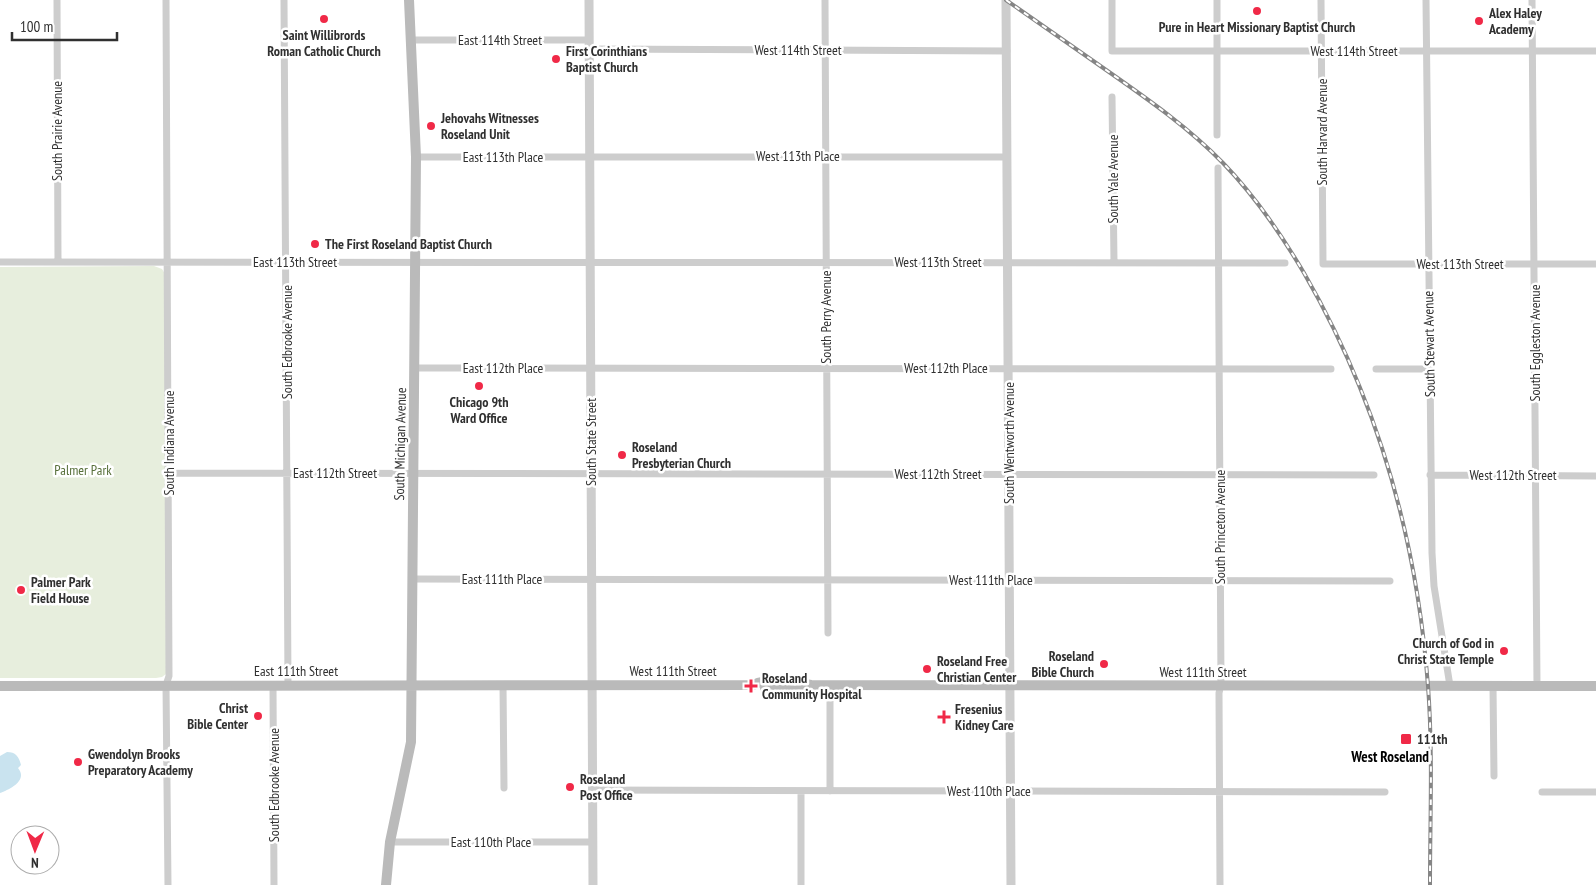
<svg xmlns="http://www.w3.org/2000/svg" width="1596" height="885" font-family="'PT Sans Narrow',sans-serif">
<rect width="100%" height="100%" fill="#fff"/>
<path fill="#e7eedd" d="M154,266l8,3 3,5 1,400 -4,3 -6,1h-156v-411z"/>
<path fill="#c9e3ef" d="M7,752c9,0 12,5 14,13l-3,3c10,12 -7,21 -18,25v-37z"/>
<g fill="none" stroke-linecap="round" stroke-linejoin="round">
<path stroke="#cdcdcd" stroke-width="7" d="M57,0l1,262
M166,0l3,676 -3,9 2,200
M284,0l4,685
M825,0l3,633
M1112,0v51h484
M1217,0v135
M1321,0l2,264h273
M1426,0l6,553 2,33 16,100
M1532,0l5,686
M411,40h178
M589,49l418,2
M1112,97l2,165
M416,157h591
M1218,168l3,516 -2,9 1,192
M0,262l1285,1
M415,368l916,1
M1376,369h53
M169,473l1205,2
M1430,475l166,1
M413,579l977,2
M273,685l1,200
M503,685l1,103
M1493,686l1,90
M593,790l792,2
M801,791v94
M830,791v-106
M1542,792h54
M390,842h203"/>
<path stroke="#cdcdcd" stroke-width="9" d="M589,0l4,885
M1006,0l5,885"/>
<path stroke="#bababa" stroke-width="10" d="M0,686l753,-1c15,-8 42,-3 58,0l785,1
M765,688l29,1 13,-3
M386,885l4,-43 21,-100 5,-585 -7,-157"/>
<defs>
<path id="rail" d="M1006,0c34,24 69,48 103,72 40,28 80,56 114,91 32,33 58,71 81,110 74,128 113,266 124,413 5,66 2,133 2,199"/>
</defs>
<use href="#rail" stroke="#858585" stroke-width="4"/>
<use href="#rail" stroke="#fff" stroke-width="2" stroke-dasharray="5.5" stroke-linecap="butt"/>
</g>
<g fill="#f02947" stroke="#fff" stroke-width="2">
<circle cx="1257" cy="11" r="5"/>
<circle cx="324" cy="19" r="5"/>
<circle cx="1479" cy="21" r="5"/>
<circle cx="556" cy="59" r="5"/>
<circle cx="431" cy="126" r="5"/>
<circle cx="315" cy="244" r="5"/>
<circle cx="479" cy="386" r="5"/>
<circle cx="622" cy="455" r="5"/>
<circle cx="21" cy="590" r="5"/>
<circle cx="1504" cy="651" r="5"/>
<circle cx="1104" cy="664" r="5"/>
<circle cx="927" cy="669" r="5"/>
<path d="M748.5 678.5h5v5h5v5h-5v5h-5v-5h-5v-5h5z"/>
<circle cx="258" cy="716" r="5"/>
<path d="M941.5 709.5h5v5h5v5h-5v5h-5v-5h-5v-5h5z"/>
<rect x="1400" y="733" width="12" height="12" rx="2.5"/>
<circle cx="78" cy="762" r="5"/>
<circle cx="570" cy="787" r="5"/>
</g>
<g text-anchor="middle" stroke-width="5" stroke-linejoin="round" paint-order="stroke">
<g font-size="14" font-weight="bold" fill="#303030" stroke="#fff" text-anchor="start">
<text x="1489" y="18">Alex Haley<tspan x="1489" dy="16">Academy</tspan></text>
<text x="1257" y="32" text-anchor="middle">Pure in Heart Missionary Baptist Church</text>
<text x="324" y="40" text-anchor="middle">Saint Willibrords<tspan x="324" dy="16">Roman Catholic Church</tspan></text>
<text x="566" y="56">First Corinthians<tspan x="566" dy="16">Baptist Church</tspan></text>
<text x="441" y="123">Jehovahs Witnesses<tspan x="441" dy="16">Roseland Unit</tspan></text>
<text x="325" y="249">The First Roseland Baptist Church</text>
<text x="479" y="407" text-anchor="middle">Chicago 9th<tspan x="479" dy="16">Ward Office</tspan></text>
<text x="632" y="452">Roseland<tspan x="632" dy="16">Presbyterian Church</tspan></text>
<text x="31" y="587">Palmer Park<tspan x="31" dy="16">Field House</tspan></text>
<text x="1494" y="648" text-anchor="end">Church of God in<tspan x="1494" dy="16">Christ State Temple</tspan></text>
<text x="1094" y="661" text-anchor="end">Roseland<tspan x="1094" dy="16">Bible Church</tspan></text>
<text x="937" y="666">Roseland Free<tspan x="937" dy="16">Christian Center</tspan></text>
<text x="762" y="683">Roseland<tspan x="762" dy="16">Community Hospital</tspan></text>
<text x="248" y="713" text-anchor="end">Christ<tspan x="248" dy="16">Bible Center</tspan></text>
<text x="955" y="714">Fresenius<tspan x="955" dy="16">Kidney Care</tspan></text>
<text x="1417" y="744">111th</text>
<text x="88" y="759">Gwendolyn Brooks<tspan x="88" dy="16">Preparatory Academy</tspan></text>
<text x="580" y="784">Roseland<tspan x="580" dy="16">Post Office</tspan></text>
</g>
<g font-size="14" fill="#303030" stroke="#fff">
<text x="500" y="45">East 114th Street</text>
<text x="798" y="55">West 114th Street</text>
<text x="1354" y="56">West 114th Street</text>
<text transform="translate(57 131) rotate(-90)" y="5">South Prairie Avenue</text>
<text transform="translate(1322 132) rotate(-90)" y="5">South Harvard Avenue</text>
<text x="798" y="161">West 113th Place</text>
<text x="503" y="162">East 113th Place</text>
<text transform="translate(1113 179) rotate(-90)" y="5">South Yale Avenue</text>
<text x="295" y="267">East 113th Street</text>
<text x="938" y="267">West 113th Street</text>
<text x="1460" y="269">West 113th Street</text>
<text transform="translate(826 317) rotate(-90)" y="5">South Perry Avenue</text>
<text transform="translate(287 342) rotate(-90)" y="5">South Edbrooke Avenue</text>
<text transform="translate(1535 343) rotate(-90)" y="5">South Eggleston Avenue</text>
<text transform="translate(1429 344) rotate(-91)" y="5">South Stewart Avenue</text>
<text x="503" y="373">East 112th Place</text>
<text x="946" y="373">West 112th Place</text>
<text transform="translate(591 442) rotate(-90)" y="5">South State Street</text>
<text transform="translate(169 443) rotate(-90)" y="5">South Indiana Avenue</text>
<text transform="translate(1009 443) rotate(-90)" y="5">South Wentworth Avenue</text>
<text transform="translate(400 444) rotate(-89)" y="5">South Michigan Avenue</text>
<text x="335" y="478">East 112th Street</text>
<text x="938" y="479">West 112th Street</text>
<text x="1513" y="480">West 112th Street</text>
<text transform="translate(1220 527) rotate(-90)" y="5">South Princeton Avenue</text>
<text x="502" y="584">East 111th Place</text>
<text x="991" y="585">West 111th Place</text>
<text x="296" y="676">East 111th Street</text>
<text x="673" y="676">West 111th Street</text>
<text x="1203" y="677">West 111th Street</text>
<text transform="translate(274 785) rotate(-90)" y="5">South Edbrooke Avenue</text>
<text x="989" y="796">West 110th Place</text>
<text x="491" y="847">East 110th Place</text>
</g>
<g font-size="14" fill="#576f3a" stroke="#fff">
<text x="83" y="475">Palmer Park</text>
</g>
<g font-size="15" font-weight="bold" fill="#000" stroke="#fff">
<text x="1390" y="762">West Roseland</text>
</g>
</g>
<g transform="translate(35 850) rotate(181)"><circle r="24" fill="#ffffff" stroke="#acacac"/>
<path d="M0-4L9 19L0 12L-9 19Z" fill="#f02947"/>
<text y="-8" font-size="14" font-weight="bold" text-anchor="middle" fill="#303030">N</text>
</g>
<path d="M12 32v8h105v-8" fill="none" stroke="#303030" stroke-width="2.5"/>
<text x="20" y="32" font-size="15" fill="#303030" stroke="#ffffff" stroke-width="4" paint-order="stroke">100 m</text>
</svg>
